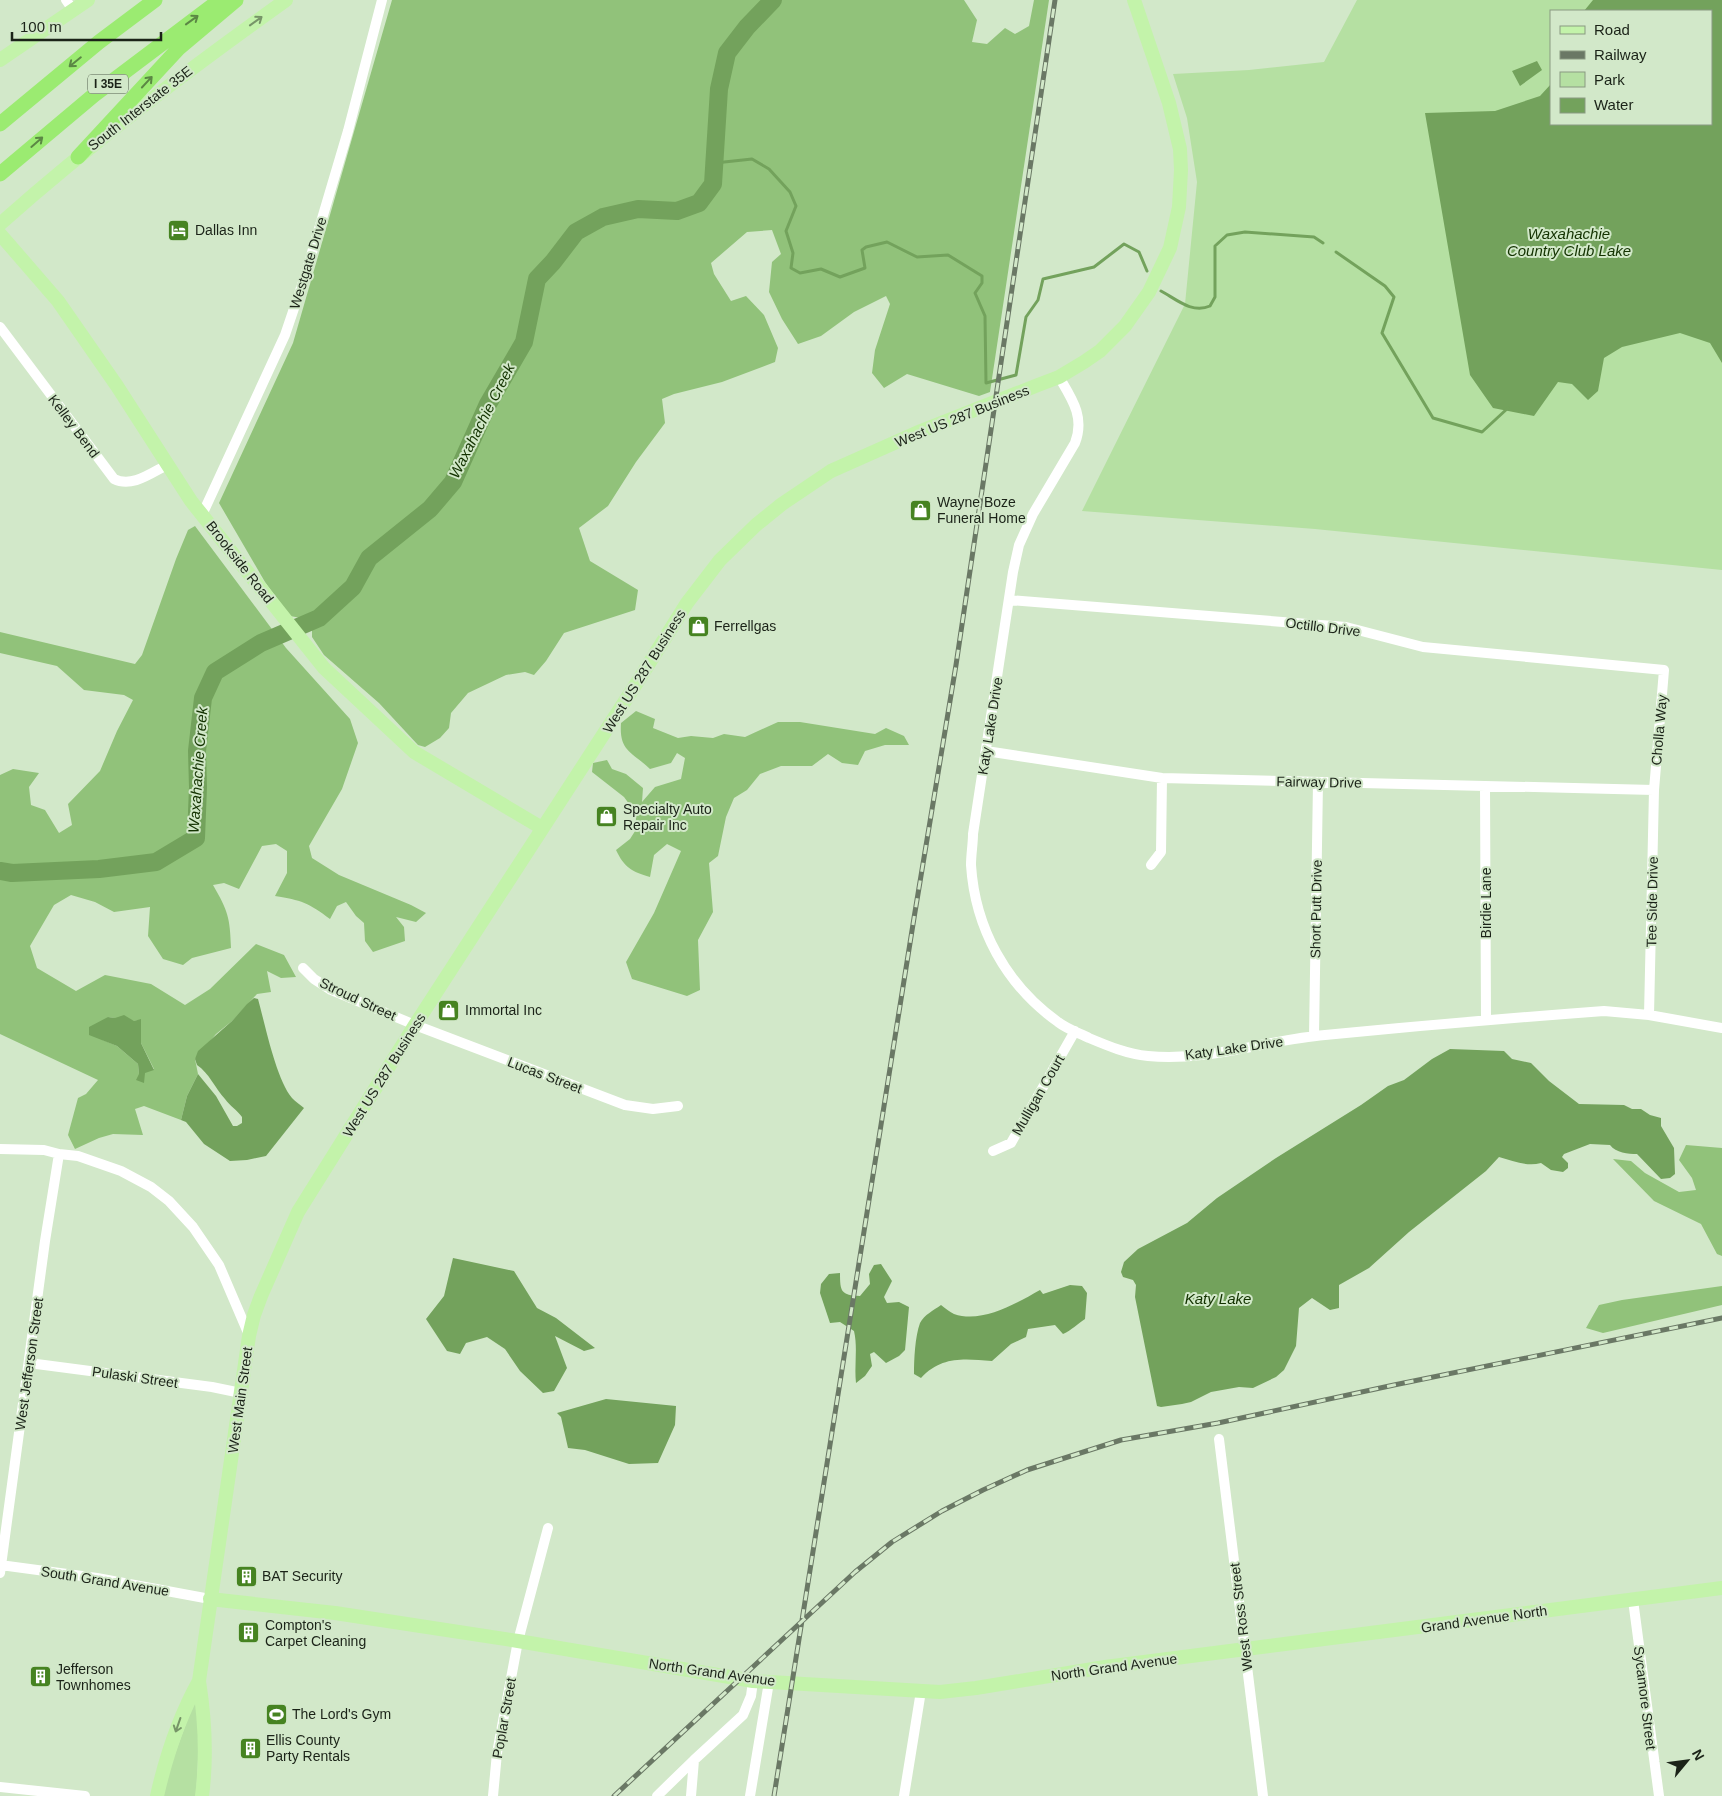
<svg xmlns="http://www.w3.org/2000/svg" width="1722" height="1796" font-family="Helvetica,sans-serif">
<rect width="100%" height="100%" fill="#d2e8c9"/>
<path fill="#b5e0a2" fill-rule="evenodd" d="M1357,0h365v570l-407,-41 -233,-18 103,-207 12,-122 -10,-64 -14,-44 76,-4 75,-8zM1551,11h160v113h-160z
M196,1701l3,40 -3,55h-34l3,-15 29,-79z"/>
<path fill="#91c27a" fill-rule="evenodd" d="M392,0h572l13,20 -5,22 15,2 18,-16 10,6 14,-8 5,-26h15l-59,392 -11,4 -72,-22 -23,14 -12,-15 3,-23 15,-46 -4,-8 -32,16 -33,24 -23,8 -16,-25 -13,-27 3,-30 9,-8 -9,-24 -25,2 -36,31 3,11 17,27 15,-5 18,19 14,33 -3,14 -53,20 -48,12 -12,5 3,24 -29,39 -28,44 -29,22 11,33 48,29 -3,20 -71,23 -18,28 -12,14 -9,-3 -19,3 -38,18 -17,20 -2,15 -9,10 -15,9 -7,-2 -39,-42 -55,-48 -12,-18v-17l-22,-4 -25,-34 -46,-79 74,-160z
M195,526l91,122 64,71 8,24 -16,46 -33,57 3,12 27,17 72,30 15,8 -10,9 -20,-5 8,10 1,14 -32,11 -8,-11 -1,-18 -8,-7 -10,-14 -9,4 -7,13c-21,-16 -29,-19 -55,-23l12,-23v-22l-11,-7 -14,2 -23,43 -15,-6 -11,2c15,26 17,32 18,63l-39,10 -9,7 -20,-6 -15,-23 2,-29 -36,5 -19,-10 -24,-7 -17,10 -24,41 7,22 39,23 29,-16 46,9 34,21 25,-16 46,-45 28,11 12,22 -15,1 -14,-7 4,21 -14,2 -25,27 -16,13 -21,25 3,15 -11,22 -6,24 -37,-14 -9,3 8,26 -30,-1 -14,4 -24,11 -7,-14 10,-37 8,-4 12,-14 -98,-46v-259l13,-6 26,4 -10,14 2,18 14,5 14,23 13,-8 -4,-21 32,-33 17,-40 16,-31 -9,-5 -40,-5 -27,-24 -57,-13v-21l135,32 7,-9 34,-96 12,-29zM108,1017l26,4 7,-1v23l13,26 -15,5 -1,-10 -21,-18 -14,-6z
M636,711l19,8 -2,9 25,10 13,-2 22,2 11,-4 21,3 33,-15h22l75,12 11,-6 18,8 5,9h-24l-20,6 -7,14 -16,-2 -14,-9 -16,12h-31l-21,8 -13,16 -13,8 -8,19 -8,39 -9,7 4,49 -15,28 2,50 -13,6 -55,-17 -6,-17 28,-49 27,-62 -14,-7 -13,11 -4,22c-18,-5 -26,-10 -34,-27l14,-11 7,-11 -2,-16 -11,-15 -32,-25 1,-9 14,-3 5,9 14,5 17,14 -1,14 13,-15 26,-8 4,-21 -8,-5 -6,10 -21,6c-19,-18 -31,-18 -29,-46z
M1686,1145l36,3v108l-5,-2 -16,-30 -47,-23 -41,-42 18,2 14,12 34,19 17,-2 -4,-12 -13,-18z
M1722,1286v19l-119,28 -17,-5 13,-23 23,-5z"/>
<path fill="#73a25c" d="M1593,0h129v363l-12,-20 -30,-10 -58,14 -18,11 -6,33 -10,9 -16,-16 -14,-2 -24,34 -41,-8 -23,-33 -45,-262 70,-2 45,-15 11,-12v40h160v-113h-127z
M1537,61l5,9 -22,16 -8,-15z
M254,998l4,1c7,25 18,80 34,99 3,3 8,7 12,10l-38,48 -19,4 -17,1 -26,-17 -18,-22 -5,-2 6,-24 11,-22 18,22 17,30h4l5,-3v-6c-5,-7 -12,-11 -17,-18 -10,-11 -16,-26 -28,-34l-2,-6 3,-8 34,-30 15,-17z
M124,1015l10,6 7,-2v24l13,27 -9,3 -1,10 -8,-3 3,-6 -1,-10 -21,-18 -28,-11v-8l19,-10 7,1z
M1450,1049l54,2 8,8 19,4 18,18 30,23 45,1 8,4h9l9,6 11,3v8l13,22 1,26 -5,4 -9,1 -24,-25c-9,0 -21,-1 -27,-9l-20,-1 -26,10 -2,3 6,6v5l-5,4 -12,-2 -10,-7c-14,4 -28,-2 -42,-6l-13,14 -77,61 -40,36 -30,17v23l-9,2 -18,-12 -13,10 -3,38 -12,24 -8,7 -23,11 -14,-1 -28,5 -20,10 -9,2 -21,3 -4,-1 -22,-109 1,-12 -3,-5 -10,-3 -2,-5 3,-10 14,-13 49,-26 30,-25 59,-40 85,-53 27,-19 16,-6 28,-21z
M453,1258l61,13 23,37 19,10 39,30 -11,3 -29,-15 12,32 -13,23 -11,2 -23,-22 -15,-22 -18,-12 -21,6 -6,11 -13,-3 -21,-32 18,-23z
M881,1264l11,17 -8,16 3,6 12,-1 10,5 -4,43 -6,6 -13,7 -12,-11 -4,2 2,12 -7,10 -9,7c-2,-18 2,-35 -2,-52l-14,-9 -10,1 -10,-30 1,-9 8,-10 11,-1c0,19 1,22 20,23l10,-12 -1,-10 5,-9z
M1070,1285l12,1 5,7 -2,26c-8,5 -13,11 -22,15l-8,-9 -27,4 -2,8 -15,7 -19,17c-29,-2 -50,-5 -71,17l-7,-4c0,-15 1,-37 6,-51 4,-8 14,-13 21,-18 4,3 9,7 13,9 28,10 63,-11 86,-24l3,4z
M606,1399l70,7 -1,19 -17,38 -29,1 -44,-14 -17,-2 -7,-31 -4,-4z"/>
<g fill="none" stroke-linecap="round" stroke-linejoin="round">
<path stroke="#73a25c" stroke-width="3" d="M715,163l37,-4 17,10 21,23 6,14 -10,25 7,22 -2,15 9,5 21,-4 19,8 25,-9 -3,-18 4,-3 21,-5 30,15 31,-2 34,21v7l-7,10 10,23 1,67 30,-8 10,-58 12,-17 5,-21 51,-12 30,-23 15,8 8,19
M1336,252l49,34 9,11 -12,36 51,85 49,14 26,-24
M1161,291c15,8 31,23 49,15l5,-9v-51l12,-11 18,-3 69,5 9,6"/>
<path stroke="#73a25c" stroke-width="18" d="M0,871l12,2 87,-4 57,-7 40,-24 2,-51 -1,-36 6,-53 12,-26 46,-29 58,-25 34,-31 16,-29 61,-49 23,-27 35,-78 36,-62 13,-63 16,-17 23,-30 27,-15 35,-8 39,2 22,-8 14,-19 6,-95 8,-36 20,-26 26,-27"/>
<path stroke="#fff" stroke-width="10" d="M66,0l7,10
M0,327l114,152c18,9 37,-6 53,-14
M1059,377c13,22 26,40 16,66l-42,71 -14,31 -6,27 -40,262c0,10 -2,20 -2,31 4,63 35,120 87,157 9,7 21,11 31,16 19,8 38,16 59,18 60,6 118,-16 177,-21 93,-9 186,-17 279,-24l45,4 73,13
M202,515l83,-180 20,-59 43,-145 34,-131
M1010,600l336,27 77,20 241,23 -10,120 -5,225
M986,751l176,27 492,12
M1485,786l1,234
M1151,865l10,-13 1,-74
M303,968l11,11 17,11 84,35 210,80 28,4 25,-3
M1314,1036l4,-254
M0,1149l44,1 15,4 19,2 43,15 30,16 18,14 24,26 26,38 30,70
M993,1151l18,-8 64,-112
M29,1363l183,24 29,6
M1219,1439l44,357
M0,1565l97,13 113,21
M0,1573l45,-332 14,-87
M1633,1600l26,196
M0,1787l85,9
M493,1796l4,-43 21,-112 30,-113
M657,1796l37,-36
M691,1796l3,-36 49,-45 8,-19 2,-15
M750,1796l19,-114
M904,1796l17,-105"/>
<path stroke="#c3f3aa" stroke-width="14" d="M0,60l88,-60
M0,224c91,-81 187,-153 286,-224
M0,234l58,67 59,85 74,115 133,167 90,84 128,76
M210,1599l125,14 183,28 235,40 187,11 36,-4 129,-21 617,-79
M157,1796c9,-40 22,-79 42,-115
M202,1796c5,-38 3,-77 -3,-115l50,-345 5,-21 7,-19 37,-84 117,-187 223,-344 49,-78 33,-43 36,-35 26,-21 49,-33 90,-40 117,-46 21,-8 25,-15 16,-11 25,-25 24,-34 21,-44 9,-41 2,-37 -1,-21 -11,-46 -35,-103"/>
<path stroke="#9beb71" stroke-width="15" d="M0,124l99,-82 56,-42
M78,157l101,-109 57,-48
M0,174l94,-79 126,-95"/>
<defs>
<path id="rail" d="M614,1796l241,-224 37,-30 50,-31 41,-21 44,-20 94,-30 97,-17 176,-38 328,-67
M774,1796l140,-878 42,-253 99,-665"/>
</defs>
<use href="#rail" stroke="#6a7865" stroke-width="5"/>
<use href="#rail" stroke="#d2e8c9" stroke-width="3" stroke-dasharray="9" stroke-linecap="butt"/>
</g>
<defs><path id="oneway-shaft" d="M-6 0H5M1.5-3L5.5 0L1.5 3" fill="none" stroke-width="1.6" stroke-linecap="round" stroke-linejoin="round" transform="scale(1.25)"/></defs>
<g stroke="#5b8744">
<use href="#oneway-shaft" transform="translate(192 20) rotate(-36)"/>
<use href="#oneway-shaft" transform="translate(75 62) rotate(141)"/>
<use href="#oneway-shaft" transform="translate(147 82) rotate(-47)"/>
<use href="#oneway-shaft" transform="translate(37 142) rotate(-41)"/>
</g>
<g stroke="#779568">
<use href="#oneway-shaft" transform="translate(256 21) rotate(-36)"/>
<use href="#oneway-shaft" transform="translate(178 1725) rotate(109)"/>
</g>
<defs>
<symbol id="hotel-square" viewBox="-11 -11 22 22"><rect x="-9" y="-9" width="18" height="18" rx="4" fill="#468321" stroke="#d2e8c9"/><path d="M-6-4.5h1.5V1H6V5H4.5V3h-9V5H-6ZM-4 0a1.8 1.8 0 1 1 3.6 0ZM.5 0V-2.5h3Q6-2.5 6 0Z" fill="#fff"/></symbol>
<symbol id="shop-square" viewBox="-11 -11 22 22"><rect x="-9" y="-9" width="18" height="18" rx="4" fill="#468321" stroke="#d2e8c9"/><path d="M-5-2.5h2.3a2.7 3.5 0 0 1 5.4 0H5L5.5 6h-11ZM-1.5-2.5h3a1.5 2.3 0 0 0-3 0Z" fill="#fff"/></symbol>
<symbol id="building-square" viewBox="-11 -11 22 22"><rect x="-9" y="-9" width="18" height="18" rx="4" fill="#468321" stroke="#d2e8c9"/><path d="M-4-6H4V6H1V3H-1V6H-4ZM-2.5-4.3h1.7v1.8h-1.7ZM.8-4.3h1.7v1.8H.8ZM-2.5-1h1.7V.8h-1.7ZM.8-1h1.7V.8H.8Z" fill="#fff"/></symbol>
<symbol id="stadium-square" viewBox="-11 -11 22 22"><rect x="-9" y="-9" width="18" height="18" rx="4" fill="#468321" stroke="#d2e8c9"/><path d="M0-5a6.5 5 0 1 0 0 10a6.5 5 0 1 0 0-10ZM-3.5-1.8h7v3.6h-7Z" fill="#fff"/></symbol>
</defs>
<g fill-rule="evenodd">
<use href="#hotel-square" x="166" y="218" width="25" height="25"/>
<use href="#shop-square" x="908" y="498" width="25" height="25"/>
<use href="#shop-square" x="686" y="614" width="25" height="25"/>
<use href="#shop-square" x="594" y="804" width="25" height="25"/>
<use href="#shop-square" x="436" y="998" width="25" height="25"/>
<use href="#building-square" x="234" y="1564" width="25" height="25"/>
<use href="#building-square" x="236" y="1620" width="25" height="25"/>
<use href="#building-square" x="28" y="1664" width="25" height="25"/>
<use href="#stadium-square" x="264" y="1702" width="25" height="25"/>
<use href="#building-square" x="238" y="1736" width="25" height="25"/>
</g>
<g text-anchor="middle" stroke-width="4" stroke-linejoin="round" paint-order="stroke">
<rect fill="#d2e8c9" stroke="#525e4d" stroke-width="1" x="88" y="74.5" width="40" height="19" rx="4"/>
<g font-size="12" font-weight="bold" fill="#1b2318">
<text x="108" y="88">I 35E</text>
</g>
<g font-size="14" fill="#1b2318" stroke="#d2e8c9">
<text transform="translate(140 108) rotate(-38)" y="5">South Interstate 35E</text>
<text transform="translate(308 263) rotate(-73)" y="5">Westgate Drive</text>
<text transform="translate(962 416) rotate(-22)" y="5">West US 287 Business</text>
<text transform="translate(74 426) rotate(53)" y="5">Kelley Bend</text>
<text transform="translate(240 562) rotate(52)" y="5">Brookside Road</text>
<text transform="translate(1323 627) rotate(7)" y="5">Octillo Drive</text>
<text transform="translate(644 671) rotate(-58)" y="5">West US 287 Business</text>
<text transform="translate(990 726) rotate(-81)" y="5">Katy Lake Drive</text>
<text transform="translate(1659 730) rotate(-85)" y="5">Cholla Way</text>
<text transform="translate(1319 782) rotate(1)" y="5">Fairway Drive</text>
<text transform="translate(1652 902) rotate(-89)" y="5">Tee Side Drive</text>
<text transform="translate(1486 903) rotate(-90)" y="5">Birdie Lane</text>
<text transform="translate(1316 909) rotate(-89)" y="5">Short Putt Drive</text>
<text transform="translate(358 999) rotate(25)" y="5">Stroud Street</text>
<text transform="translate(1234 1048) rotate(-8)" y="5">Katy Lake Drive</text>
<text transform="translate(384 1075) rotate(-58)" y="5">West US 287 Business</text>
<text transform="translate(545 1075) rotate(21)" y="5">Lucas Street</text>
<text transform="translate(1038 1095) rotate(-60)" y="5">Mulligan Court</text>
<text transform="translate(29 1364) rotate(-82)" y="5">West Jefferson Street</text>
<text transform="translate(135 1377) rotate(8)" y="5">Pulaski Street</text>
<text transform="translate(240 1400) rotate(-82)" y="5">West Main Street</text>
<text transform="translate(105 1581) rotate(9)" y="5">South Grand Avenue</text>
<text transform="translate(1241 1617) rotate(-97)" y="5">West Ross Street</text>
<text transform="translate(1484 1619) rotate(-8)" y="5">Grand Avenue North</text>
<text transform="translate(1114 1667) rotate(-8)" y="5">North Grand Avenue</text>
<text transform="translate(712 1672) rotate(8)" y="5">North Grand Avenue</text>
<text transform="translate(1645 1698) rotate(83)" y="5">Sycamore Street</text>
<text transform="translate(504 1718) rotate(-80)" y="5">Poplar Street</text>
</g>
<g font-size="14" fill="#1b2318" stroke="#d2e8c9" text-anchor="start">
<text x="195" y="235">Dallas Inn</text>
<text x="937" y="507">Wayne Boze<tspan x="937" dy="16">Funeral Home</tspan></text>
<text x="714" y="631">Ferrellgas</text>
<text x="623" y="814">Specialty Auto<tspan x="623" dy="16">Repair Inc</tspan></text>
<text x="465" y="1015">Immortal Inc</text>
<text x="262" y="1581">BAT Security</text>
<text x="265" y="1630">Compton's<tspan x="265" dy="16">Carpet Cleaning</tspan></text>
<text x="56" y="1674">Jefferson<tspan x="56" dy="16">Townhomes</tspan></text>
<text x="292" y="1719">The Lord's Gym</text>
<text x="266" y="1745">Ellis County<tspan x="266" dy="16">Party Rentals</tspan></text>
</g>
<g font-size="15" font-style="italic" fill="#133200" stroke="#d2e8c9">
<text x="1569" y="239">Waxahachie<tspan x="1569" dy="17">Country Club Lake</tspan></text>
<text transform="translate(482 421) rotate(-63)" y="5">Waxahachie Creek</text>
<text transform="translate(198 770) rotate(-86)" y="5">Waxahachie Creek</text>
<text x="1218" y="1304">Katy Lake</text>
</g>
</g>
<rect x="1550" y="10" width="162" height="115" fill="#d2e8c9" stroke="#899982"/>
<rect x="1560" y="26" width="25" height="8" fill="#c3f3aa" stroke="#899982"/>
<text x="1594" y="35" font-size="15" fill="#1b2318">Road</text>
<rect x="1560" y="51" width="25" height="8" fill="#6a7865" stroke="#899982"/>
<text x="1594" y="60" font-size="15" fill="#1b2318">Railway</text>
<rect x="1560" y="72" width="25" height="15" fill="#b5e0a2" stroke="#899982"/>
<text x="1594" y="85" font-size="15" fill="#1b2318">Park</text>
<rect x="1560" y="98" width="25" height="15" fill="#73a25c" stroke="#899982"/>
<text x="1594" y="110" font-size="15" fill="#1b2318">Water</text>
<g transform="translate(1687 1761) rotate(61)" stroke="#d2e8c9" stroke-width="4" paint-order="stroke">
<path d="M0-4L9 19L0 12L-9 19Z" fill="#1b2318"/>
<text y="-8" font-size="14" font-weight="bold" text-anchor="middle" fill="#1b2318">N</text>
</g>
<path d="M12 32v8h149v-8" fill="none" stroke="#1b2318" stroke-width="2.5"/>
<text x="20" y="32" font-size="15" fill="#1b2318" stroke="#d2e8c9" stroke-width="4" paint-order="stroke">100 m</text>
</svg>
